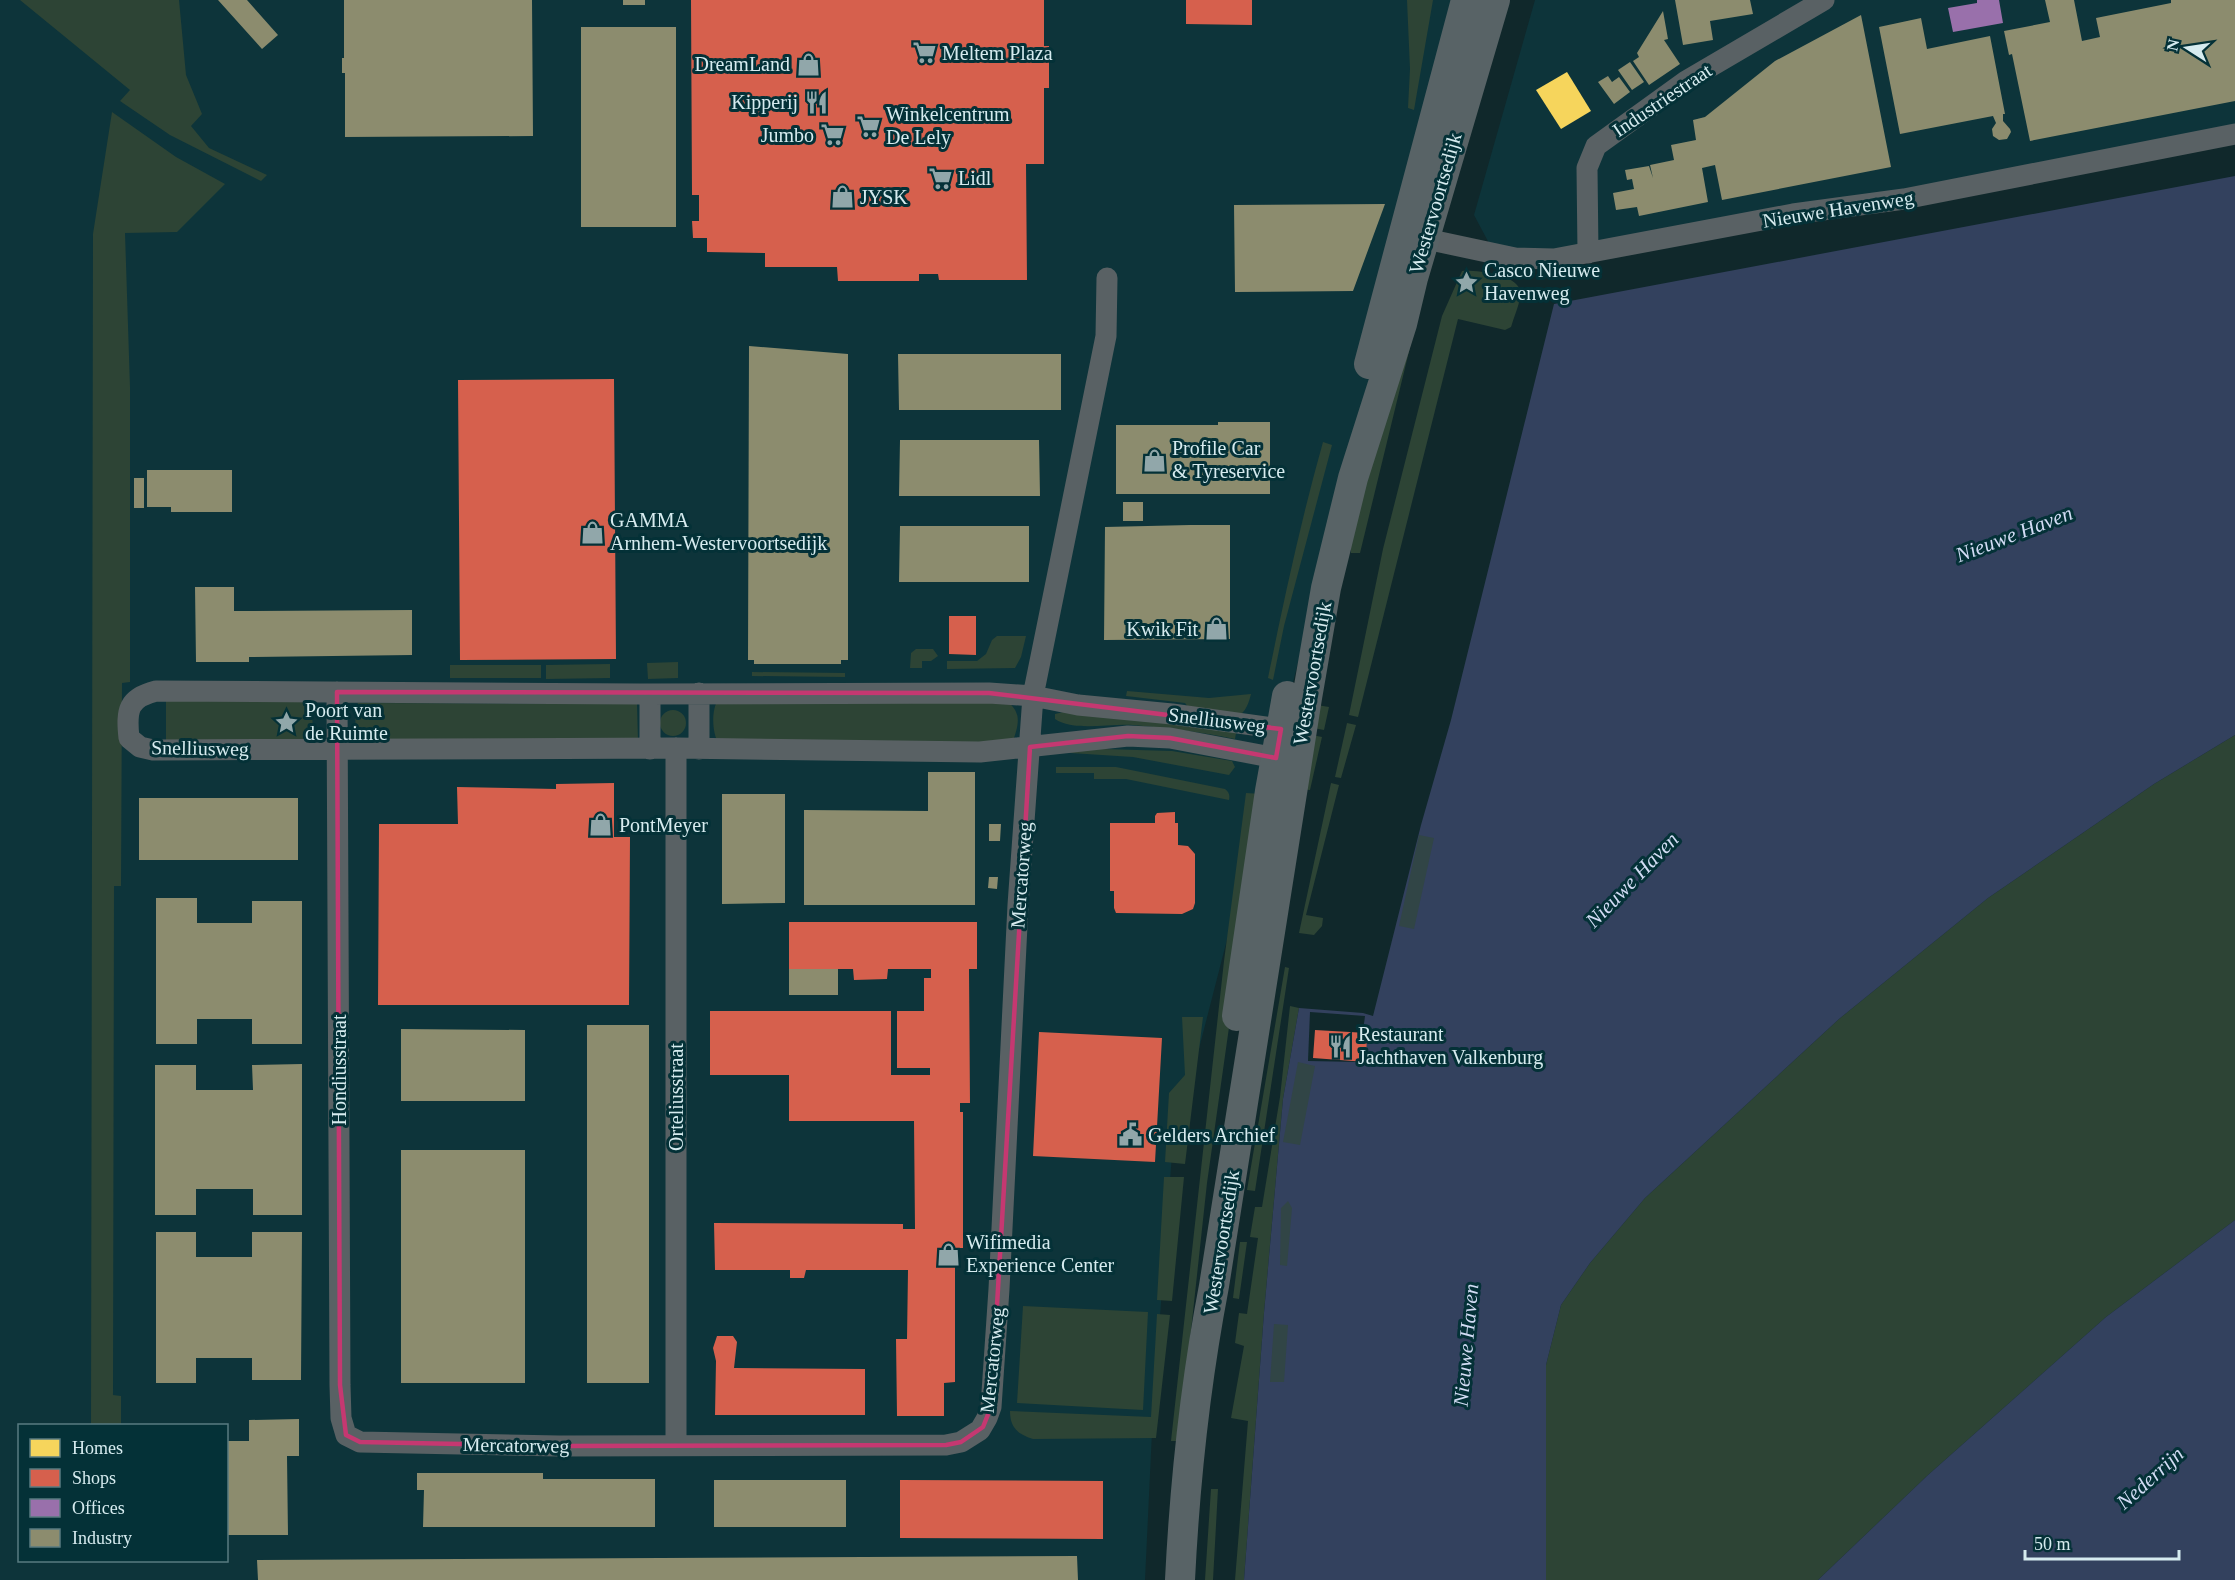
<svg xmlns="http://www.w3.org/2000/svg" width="2235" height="1580" font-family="'Times New Roman',serif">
<rect width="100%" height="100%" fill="#10282b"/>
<path fill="#0d343a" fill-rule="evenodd" d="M0,0h1468l-296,1154 -19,257 -8,169h-1145zM20,1426h206v134h-206z
M1535,0h700v124l-729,151 -32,-60z"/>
<path fill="#2d4435" d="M20,0h159l7,75 16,39 -11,12 18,22 58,27 -6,6 -91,-46 -50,-34 10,-11z
M1407,0h26l-19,110 -6,-2 2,-39z
M112,112l64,45 49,27 -48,48 -52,1 5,154v295l-8,1 -1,203h-7l-1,509 8,1v29l-30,1 2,-1192z
M1462,271c14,-1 53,3 58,19 2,9 -5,24 -8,34l-1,3 -6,3 -47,-11 -100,398 -9,-2 34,-166 59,-233z
M1422,298l-62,255h-9v-22z
M1323,442l9,3 -48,181 -11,54 -5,-2c16,-79 33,-158 55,-236z
M997,636h29l-5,21 -6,11 -68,1v-8h30l9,-7 6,-14z
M916,649h17l5,7 -7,5h-9v7h-12l1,-15z
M678,662v16l-30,1 -1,-16z
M610,664v14l-64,1v-14z
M450,665h91v13h-91z
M752,672l93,1v4l-93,-1z
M1127,691l82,7 42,-4c-2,8 -5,18 -13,22l-46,-4 -7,-9 -59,-7z
M312,700l1,42 -147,2v-43z
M718,700l290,2c13,11 11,21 6,36l-10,6h-285c-7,-10 -8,-34 -1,-44z
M358,703l279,1 1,37 -282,-2 -1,-30z
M1311,704l18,3 -5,23 -11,-2 -1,7 10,2 -12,53 -12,-1z
M660 723a13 13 0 1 1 26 0a13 13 0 1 1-26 0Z
M1067,711l119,13 50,9 -1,6c-34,-7 -67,-11 -102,-14 -22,-2 -59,7 -78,-6v-5z
M1347,723l9,2 -15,53 -6,-1z
M2235,735v485l-129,97 -178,158 -110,105h-272v-215l15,-60 29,-42 55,-65 194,-179 149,-121 166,-114z
M1069,748l103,3 60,10 3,6 -6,8 -96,-18 -78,-5z
M1056,767h60l109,22c4,3 5,6 4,11l-103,-21h-32v-6h-38z
M1331,783l8,2 -33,130 17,3 -1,8 -8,9 -15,-2z
M1246,793l16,1 -55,389 -28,258h-8l53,-480z
M1285,967l4,1 -34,223 -8,-1z
M1290,1006l9,2 -16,91 -19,214 -20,267h-9l13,-159 -17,-3 13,-72 -9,-3 4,-30 8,1 11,-76 -8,-1 5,-30h7l18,-110z
M1182,1017h21l-18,147 -20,-2 4,-69 16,-18z
M1164,1177h20l-12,124 -15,-1z
M1240,1242h7l-8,57 -6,-1z
M1023,1306l125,6 -5,98 -126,-7z
M1157,1314l13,1 -14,123 -123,1c-15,-5 -23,-11 -23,-28l141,6z
M1211,1489h7l-5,91h-8z"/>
<path fill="#33415e" d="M2235,176v559l-81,49 -166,114 -149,121 -194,179 -55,65 -29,42 -15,60v215h-302l20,-267 19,-214 16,-91 64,5 10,3 48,-191 30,-105 103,-416z
M2235,1220v360h-417l110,-105 178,-158z"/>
<path fill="#10282b" d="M1310,1012l55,4 -6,46 -51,-1z"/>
<path fill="#f6d55c" d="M1567,72l24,39 -30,18 -25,-39z"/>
<path fill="#d6604d" d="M691,0h353v46h5v42h-5v76h-18l1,116h-88l-1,-6h-19v7h-81l-1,-14h-72v-14l-58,-1v-14h-14l-1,-17h7v-26h-7z
M1186,0h66v25l-66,-1z
M614,379l2,280 -156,1 -2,-280z
M949,616h27v39l-27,-1z
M614,783v54h16l-1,168h-251l1,-181h79l-1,-37 99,2v-5z
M1175,812v11h3v22l10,1 7,8v49l-2,6 -11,5 -66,-1 -2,-5v-17h-4v-68h45v-7l2,-3z
M789,922h188v47h-8l1,134h-10v9h3v136h-10v9h2v125l-11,1v33h-47l-1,-77h11l1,-69h-102l-2,8h-14v-8h-75l-1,-47 189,1v5h12l-1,-108h-125v-46h-79v-64h181v64h39v-7h-33v-57h27v-33h7v-9h-43l-1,10 -33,1 -1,-11h-64z
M1315,1030l52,3 -1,29 -53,-4z
M1039,1032l123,6 -7,124 -122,-6z
M717,1336h16l4,6 -3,26 131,1v46h-150l1,-54 -3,-13z
M900,1480l203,1v58l-203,-1z"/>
<path fill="#9970ab" d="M1977,0h22l4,23 -50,9 -5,-24 29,-5z"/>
<path fill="#8c8c6e" d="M218,0h29l31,35 -16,14z
M344,0h188l1,136 -188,1v-64h-3v-15h2z
M623,0h22v5h-22z
M1675,0h75l3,14 -43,7 3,19 -30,5z
M2045,0h29l8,41 18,-4 -4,-19 75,-15v-3h64v101l-205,40 -18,-87 -3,1 -5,-24 46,-9z
M1663,11l5,28 -4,1 16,24 -31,21 -16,-24 6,-4 -2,-4z
M1861,15l30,152 -169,33 -7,-35 -13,3 6,34 -69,14 -2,-9 -21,3 -3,-17 21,-4 -2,-10 -5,1 -2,-10 24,-4 4,12 -3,-13 24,-5 -3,-15 25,-5 -3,-20 12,-3 70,-56z
M1921,18l6,31 63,-13 15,78h-2v7l7,8 1,3 -4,7 -8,1 -6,-4 -1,-7 4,-6 -3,-7 -93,18 -21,-107z
M581,27h95v200h-95z
M1630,62l14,20 -12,8 -14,-20z
M1608,76l4,6 7,-5 11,15 -16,12 -16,-22z
M1385,204l-32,87 -118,1 -1,-87z
M749,346l99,8v306h-7v4h-87v-4h-6z
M898,354h163v56h-162z
M1218,422h52v72h-154v-69h102z
M900,440h139l1,56h-141z
M147,470h85v42h-61v-5h-24z
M134,478h10v30h-10z
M1123,502h20v19h-20z
M1190,525h40v114l-126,1 1,-113z
M900,526h129v56h-130z
M195,587h39v24l178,-1v45l-163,2v5h-53z
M928,772h47v133h-171v-95l124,1z
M722,794h63v109l-63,1z
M139,798h159v62h-159z
M989,824h12l-1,17h-11z
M989,877h9l-1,12 -9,-1z
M156,898h41v25h55v-22h50v143h-50v-25h-55v25h-41z
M789,969h49v26h-49z
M587,1025h62v358h-62z
M401,1029l124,1v71h-124z
M302,1064v151h-49v-26h-57v26h-41v-150h41v25h57l-1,-25z
M401,1150h124v233h-124z
M156,1232h40v25h56v-25h50l-1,148h-49v-22h-56v25h-40z
M299,1419v37h-12l1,79h-62v-94h23v-21z
M417,1473h126v6h112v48h-232l1,-37h-7z
M714,1480h132v47h-132z
M1077,1556l1,24h-820l-1,-20z"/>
<path fill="#314546" d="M1419,835l15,3 -20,91 -15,-3z
M1298,1062l17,4 -15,79 -17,-3z
M1288,1201l4,7 -5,58 -7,-1 1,-57z
M1274,1324l14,1 -4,57h-14z"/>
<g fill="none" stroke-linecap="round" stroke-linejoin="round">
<path stroke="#596164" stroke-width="21" d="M1412,236l103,22 39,1 239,-45 111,-15 331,-65
M1588,253l-1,-85 9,-22 90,-65 138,-81
M156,691l484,3 349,-1 44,3 45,9 94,9 109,15 18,18 -23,11 -106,-20 -42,-2 -148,16 -304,-4 -523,2 -13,-3 -11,-9c-3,-28 -1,-40 27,-47z
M337,692l3,693 1,33 5,17 14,7 199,4 387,-1 15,-3 19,-12 7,-12 4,-11 8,-118 19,-384 15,-209 73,-360 1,-58
M650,694v55
M676,748v697
M699,749v-56"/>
<path stroke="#586366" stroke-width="30" d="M1369,364l97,-364
M1237,1016l33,-225 17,-95
M1180,1580c5,-101 15,-195 34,-294l93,-588 19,-110 27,-110 49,-154 11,-46 82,-278"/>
</g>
<path fill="none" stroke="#c53871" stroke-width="4.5" stroke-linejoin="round" d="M337,692l652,1 292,36 -5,29 -106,-20 -42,-2 -98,11 -39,660 -8,20 -22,15 -15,3 -387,1 -199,-4 -14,-7 -6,-50z"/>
<defs>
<symbol id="supermarket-bare" viewBox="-9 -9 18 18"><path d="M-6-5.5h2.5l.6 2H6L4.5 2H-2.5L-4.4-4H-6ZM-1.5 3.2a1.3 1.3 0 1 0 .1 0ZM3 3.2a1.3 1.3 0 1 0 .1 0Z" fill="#91a7aa" stroke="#043137" stroke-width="2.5" paint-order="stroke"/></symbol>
<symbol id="shop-bare" viewBox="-9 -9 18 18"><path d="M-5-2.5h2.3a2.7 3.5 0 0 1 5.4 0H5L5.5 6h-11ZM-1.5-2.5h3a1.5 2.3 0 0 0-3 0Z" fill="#91a7aa" stroke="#043137" stroke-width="2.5" paint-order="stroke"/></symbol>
<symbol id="restaurant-bare" viewBox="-9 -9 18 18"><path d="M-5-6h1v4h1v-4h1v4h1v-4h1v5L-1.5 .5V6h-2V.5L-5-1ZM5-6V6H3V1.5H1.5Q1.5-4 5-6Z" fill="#91a7aa" stroke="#043137" stroke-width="2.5" paint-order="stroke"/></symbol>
<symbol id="sight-bare" viewBox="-9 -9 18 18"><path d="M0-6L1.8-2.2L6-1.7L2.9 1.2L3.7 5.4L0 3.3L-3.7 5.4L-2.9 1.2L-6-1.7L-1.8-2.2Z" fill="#91a7aa" stroke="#043137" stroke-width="2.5" paint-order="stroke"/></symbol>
<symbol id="civic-bare" viewBox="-9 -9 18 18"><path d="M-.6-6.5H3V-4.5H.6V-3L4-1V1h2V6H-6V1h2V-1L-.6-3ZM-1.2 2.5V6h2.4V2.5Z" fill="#91a7aa" stroke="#043137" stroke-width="2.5" paint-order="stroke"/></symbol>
</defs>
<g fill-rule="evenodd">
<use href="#supermarket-bare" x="908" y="36" width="33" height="33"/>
<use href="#shop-bare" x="792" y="48" width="33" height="33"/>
<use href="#restaurant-bare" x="800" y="86" width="33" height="33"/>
<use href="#supermarket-bare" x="852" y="110" width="33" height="33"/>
<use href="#supermarket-bare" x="816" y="118" width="33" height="33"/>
<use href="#supermarket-bare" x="924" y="162" width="33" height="33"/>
<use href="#shop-bare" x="826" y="180" width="33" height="33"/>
<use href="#sight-bare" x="1450" y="266" width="33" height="33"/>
<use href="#shop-bare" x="1138" y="444" width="33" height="33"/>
<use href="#shop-bare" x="576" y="516" width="33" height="33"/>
<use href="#shop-bare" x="1200" y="612" width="33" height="33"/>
<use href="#sight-bare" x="270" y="706" width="33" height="33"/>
<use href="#shop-bare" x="584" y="808" width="33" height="33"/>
<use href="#restaurant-bare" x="1324" y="1030" width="33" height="33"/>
<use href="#civic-bare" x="1114" y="1118" width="33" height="33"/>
<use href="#shop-bare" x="932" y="1238" width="33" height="33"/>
</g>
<g text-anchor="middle" stroke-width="6" stroke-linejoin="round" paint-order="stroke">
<g font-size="20" fill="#d6ebef" stroke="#043137" text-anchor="start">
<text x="942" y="60">Meltem Plaza</text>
<text x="790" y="71" text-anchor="end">DreamLand</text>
<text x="798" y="109" text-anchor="end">Kipperij</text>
<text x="886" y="121">Winkelcentrum<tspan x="886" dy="23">De Lely</tspan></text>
<text x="814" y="142" text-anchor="end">Jumbo</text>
<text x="958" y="185">Lidl</text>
<text x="860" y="204">JYSK</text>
<text x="1484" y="277">Casco Nieuwe<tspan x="1484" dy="23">Havenweg</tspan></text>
<text x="1172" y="455">Profile Car<tspan x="1172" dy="23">&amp; Tyreservice</tspan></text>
<text x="610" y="527">GAMMA<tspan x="610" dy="23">Arnhem-Westervoortsedijk</tspan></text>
<text x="1198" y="636" text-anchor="end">Kwik Fit</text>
<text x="305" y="717">Poort van<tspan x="305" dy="23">de Ruimte</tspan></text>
<text x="619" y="832">PontMeyer</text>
<text x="1358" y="1041">Restaurant<tspan x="1358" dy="23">Jachthaven Valkenburg</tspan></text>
<text x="1148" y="1142">Gelders Archief</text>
<text x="966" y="1249">Wifimedia<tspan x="966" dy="23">Experience Center</tspan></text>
</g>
<g font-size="20" fill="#d6ebef" stroke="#043137">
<text transform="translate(1662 100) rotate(-34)" y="7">Industriestraat</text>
<text transform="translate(1435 203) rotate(-74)" y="7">Westervoortsedijk</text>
<text transform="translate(1838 209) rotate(-9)" y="7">Nieuwe Havenweg</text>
<text transform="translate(1312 673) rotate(-80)" y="7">Westervoortsedijk</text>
<text transform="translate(1217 720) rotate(7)" y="7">Snelliusweg</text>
<text transform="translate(200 748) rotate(1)" y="7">Snelliusweg</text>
<text transform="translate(1021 875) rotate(-86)" y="7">Mercatorweg</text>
<text transform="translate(339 1070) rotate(-90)" y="7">Hondiusstraat</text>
<text transform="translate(676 1097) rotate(-90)" y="7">Orteliusstraat</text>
<text transform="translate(1221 1242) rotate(-81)" y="7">Westervoortsedijk</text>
<text transform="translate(992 1360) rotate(-84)" y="7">Mercatorweg</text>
<text transform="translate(516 1445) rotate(1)" y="7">Mercatorweg</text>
</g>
<g font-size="21" font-style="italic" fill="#d2dcf4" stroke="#043137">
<text transform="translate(2014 534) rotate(-21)" y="7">Nieuwe Haven</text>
<text transform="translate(1632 880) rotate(-46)" y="7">Nieuwe Haven</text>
<text transform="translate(1466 1345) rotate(-85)" y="7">Nieuwe Haven</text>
<text transform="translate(2150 1478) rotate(-42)" y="7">Nederrijn</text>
</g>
</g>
<rect x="18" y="1424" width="210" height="138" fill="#043137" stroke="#587b81" stroke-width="1.5"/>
<rect x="30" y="1439" width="30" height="18" fill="#f6d55c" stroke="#587b81" stroke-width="1.5"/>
<text x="72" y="1454" font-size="18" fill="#d6ebef">Homes</text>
<rect x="30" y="1469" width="30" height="18" fill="#d6604d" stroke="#587b81" stroke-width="1.5"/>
<text x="72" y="1484" font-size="18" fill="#d6ebef">Shops</text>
<rect x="30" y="1499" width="30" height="18" fill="#9970ab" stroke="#587b81" stroke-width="1.5"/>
<text x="72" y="1514" font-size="18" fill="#d6ebef">Offices</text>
<rect x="30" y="1529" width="30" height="18" fill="#8c8c6e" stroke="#587b81" stroke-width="1.5"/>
<text x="72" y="1544" font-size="18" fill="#d6ebef">Industry</text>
<g transform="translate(2187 48) rotate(282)" stroke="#043137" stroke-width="4.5" paint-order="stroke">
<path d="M0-4.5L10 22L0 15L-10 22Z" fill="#d6ebef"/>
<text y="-9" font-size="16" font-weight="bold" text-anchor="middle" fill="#d6ebef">N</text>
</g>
<path d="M2025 1550v9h154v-9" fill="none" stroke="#d6ebef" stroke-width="3"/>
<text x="2034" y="1550" font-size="18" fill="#d6ebef" stroke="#043137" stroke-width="4.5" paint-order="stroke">50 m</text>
</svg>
